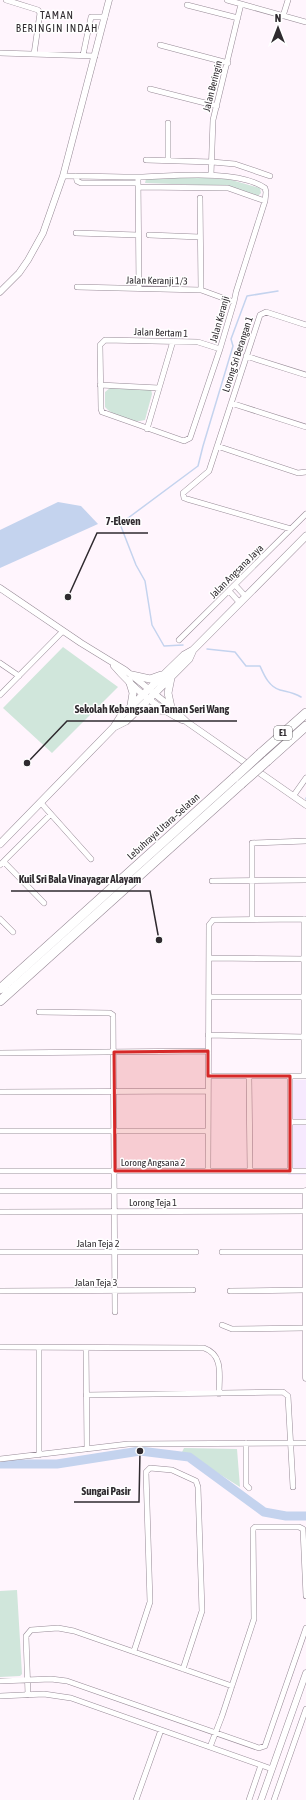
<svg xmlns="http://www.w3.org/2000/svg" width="306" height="1800" font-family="'Asap Condensed',sans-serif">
<rect width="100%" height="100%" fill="#fff5fd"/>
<path fill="#f6e9fe" d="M288,1080h18v95h-18z"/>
<path fill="#d0e6db" d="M181,177l47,2 32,9 1,5 -3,3 -31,-10 -82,-3 1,-4z
M110,388l41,1 1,5 -7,26c-12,4 -31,-3 -40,-13v-15z
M63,647l55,40 -66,66 -49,-45z
M184,1448l53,1 3,38 -51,-32 -8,-1z
M17,1590l5,84 -2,2 -20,1v-86z"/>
<path fill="#c4d3ee" d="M58,502l23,4 17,18 -98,44v-38z"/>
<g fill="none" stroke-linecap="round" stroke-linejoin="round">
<path stroke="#c4d3ee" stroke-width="1.5" d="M183,645l-19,1 -12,-21 -7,-44 -9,-16 -16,-41 78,-58 5,-20 30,-100 -2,-7 16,-43 31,-5
M207,649l28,3 11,14h14c4,9 9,21 20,24 8,2 13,2 21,7
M306,798v1"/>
<path stroke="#c4d3ee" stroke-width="9" d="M0,1464h57l83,-13 49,6 75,55 22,4h20"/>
<defs>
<path id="minor" d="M6,0l32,10 2,3 -6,41
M227,0l79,22
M187,5l51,13
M283,16l5,-16
M160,45l68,18
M0,53l95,3
M83,55l8,-38h14
M150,89l67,17
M146,160l66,2 23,2 35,12
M168,160v-37
M211,175l2,-55 28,-116
M63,176c26,0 51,1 77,1 33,-1 98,-8 125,11l1,4 -1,9 -29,91 -2,10 -14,47 -30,89 -6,3 -82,-29 -1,-3 -1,-64 5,-5 93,2 22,7
M76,176l1,5 4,2h57
M138,177l1,111
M138,187l90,1 37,13
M200,198l1,92
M76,233l62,2
M149,235l51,2
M77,287l124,3 33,12
M246,356l60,19
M100,385l59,3
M231,403l75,24
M147,429l26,-88
M217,446l81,27 8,-1
M291,529l-104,-30 -3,-1 -1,-5 26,-22 51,-156 6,-3 40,13
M235,585l11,12
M229,591l11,12
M179,640l127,-126
M0,663l19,13
M0,695l63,-64
M294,795l12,-17
M41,803l50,56
M4,862l40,41
M0,865l51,-51
M212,881l94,-1
M0,919l13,13
M252,919v-76l54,-2
M209,958l97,1
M209,997h97
M39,1012l71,1 3,2 2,297
M208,1035l98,2
M0,1053l208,-2
M208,1076h98
M249,1076l1,95
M290,1076v95
M304,1076v-157
M0,1092l208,-1
M290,1122h16
M0,1131h208
M0,1171h306
M208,1171l1,-246 4,-5 93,-1
M0,1191h306
M0,1212l306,-1
M0,1252h196
M222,1252h84
M0,1291l193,-1
M230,1291l75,-1
M222,1325l10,4 73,-1
M0,1347l204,1c20,7 15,28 15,46
M86,1348l1,101
M86,1395l197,-3 5,4 5,91
M246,1443v42l3,3
M39,1455v-108
M0,1459l128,-15 178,-1
M134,1651l16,-49 -4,-130 4,-4 22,2 24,11 2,6 4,124 -19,58
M0,1681l51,-2 16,2 192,67 6,-2 41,-118
M28,1695l-2,-59 5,-6 27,-2 16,3 158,55
M0,1696l44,-2 27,4 201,71
M210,1747l12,-31 32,-97 -1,-90 2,-2h44l4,2 3,67
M136,1800l25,-70
M249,1800l12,-35
M274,1800l32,-91"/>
<path id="tertiary" d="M0,292l19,-19 9,-13 15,-27 20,-57 46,-176
M0,588l81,55 44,27 46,37 16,15 119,83
M114,666c17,20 44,43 68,54
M306,1191v187
M261,1800l45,-127"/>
<path id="secondary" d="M132,675l18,4 11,-4
M171,678l-3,15 3,14
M129,680l4,13 -2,12
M138,710l11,-2 16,3
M114,727l12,-6 24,-23 39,-39 4,-9
M0,844l114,-117 7,-11 63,-61 9,-5 113,-114"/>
<path id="motorway" d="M261,753l45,-40
M267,761l39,-35
M0,989l235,-212
M0,1001l241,-217"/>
</defs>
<use href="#minor" stroke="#978a96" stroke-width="6"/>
<use href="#tertiary" stroke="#978a96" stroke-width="7"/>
<use href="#secondary" stroke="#978a96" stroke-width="8"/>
<use href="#motorway" stroke="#978a96" stroke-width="10"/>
<use href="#minor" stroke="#fff" stroke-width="5"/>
<use href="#tertiary" stroke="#fff" stroke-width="6"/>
<use href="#secondary" stroke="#fff" stroke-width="7"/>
<use href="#motorway" stroke="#fff" stroke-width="9"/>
<defs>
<path id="motorway-bridge" d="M235,777l26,-24
M241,784l26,-23"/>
</defs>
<use href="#motorway-bridge" stroke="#978a96" stroke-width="10" stroke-linecap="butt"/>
<use href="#motorway-bridge" stroke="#fff" stroke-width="9"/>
</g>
<path fill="#d62828" fill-opacity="0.2" stroke="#d62828" stroke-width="3" stroke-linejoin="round" d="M208,1051v25h82v95h-175l-1,-119z"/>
<g text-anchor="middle" stroke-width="3" stroke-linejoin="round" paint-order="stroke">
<rect fill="#fff" stroke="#6d6a6d" stroke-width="1" x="274" y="726" width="18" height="14" rx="3"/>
<g font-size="9" font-weight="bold" fill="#2f2a2f">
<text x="283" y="736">E1</text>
</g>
<g font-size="10" fill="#2f2a2f" stroke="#fff">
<text transform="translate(212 86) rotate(-76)" y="4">Jalan Beringin</text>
<text transform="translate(157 280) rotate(1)" y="4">Jalan Keranji 1/3</text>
<text transform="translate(219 319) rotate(-74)" y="4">Jalan Keranji</text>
<text transform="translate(161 332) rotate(2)" y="4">Jalan Bertam 1</text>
<text transform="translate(237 354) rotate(-72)" y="4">Lorong Sri Berangan 1</text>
<text transform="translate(236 571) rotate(-45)" y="4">Jalan Angsana Jaya</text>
<text transform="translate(163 826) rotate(-42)" y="4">Lebuhraya Utara–Selatan</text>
<text x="153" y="1166">Lorong Angsana 2</text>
<text x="153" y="1206">Lorong Teja 1</text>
<text x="98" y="1247">Jalan Teja 2</text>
<text x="96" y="1286">Jalan Teja 3</text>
</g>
<g font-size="11" letter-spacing="1" fill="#2f2a2f" stroke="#fff">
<text x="57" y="19">TAMAN<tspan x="57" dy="13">BERINGIN INDAH</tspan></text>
</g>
</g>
<path fill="none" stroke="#2f2a2f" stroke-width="1.5" d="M68 597L97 533H148M27 763L67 721H237M159 940L150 891H11M140 1451L139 1502H74"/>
<g fill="#2f2a2f" stroke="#fff" stroke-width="1.5">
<circle cx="68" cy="597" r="4"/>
<circle cx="27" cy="763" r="4"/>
<circle cx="159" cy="940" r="4"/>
<circle cx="140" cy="1451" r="4"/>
</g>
<g font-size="11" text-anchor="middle" font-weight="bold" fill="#2f2a2f" stroke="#fff" stroke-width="3" stroke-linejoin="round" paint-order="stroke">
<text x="123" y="525">7-Eleven</text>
<text x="152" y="713">Sekolah Kebangsaan Taman Seri Wang</text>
<text x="80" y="883">Kuil Sri Bala Vinayagar Alayam</text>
<text x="106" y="1495">Sungai Pasir</text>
</g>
<g transform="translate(278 28)" stroke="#ffffff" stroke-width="3" paint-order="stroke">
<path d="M0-3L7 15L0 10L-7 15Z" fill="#2f2a2f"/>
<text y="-6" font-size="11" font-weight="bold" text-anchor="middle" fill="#2f2a2f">N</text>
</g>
</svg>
